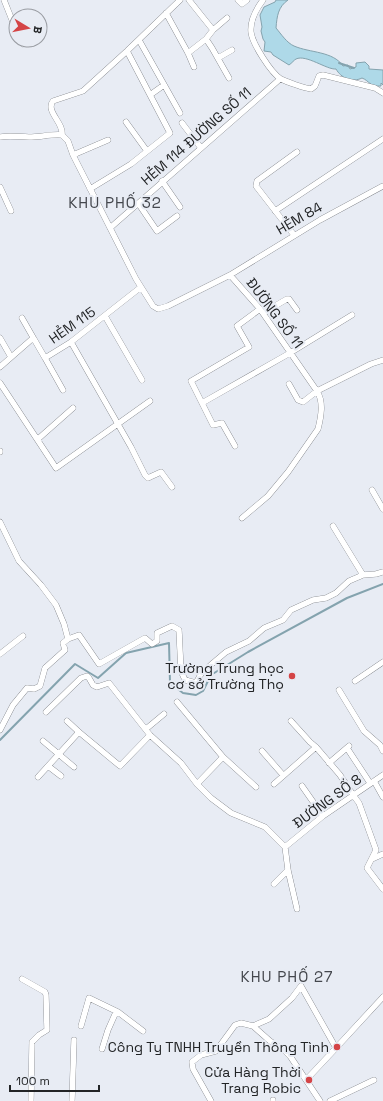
<svg xmlns="http://www.w3.org/2000/svg" width="383" height="1101" font-family="'Space Grotesk',sans-serif">
<rect width="100%" height="100%" fill="#e8ecf4"/>
<path fill="#aed9e8" stroke="#84a3ae" d="M276,0h12c-10,7 -11,16 -12,28 5,6 11,15 18,18 16,7 39,5 49,20l5,-1 2,4 6,-2v-4l9,-1 4,4v3l14,1v15l-2,-2v3c-12,1 -11,-5 -19,-8 -10,5 -21,0 -26,-9 -9,1 -30,-15 -40,-10 -2,1 -4,4 -7,6l-16,-10 -2,-3 -7,-1 1,-9 -2,-3 -2,-8 1,-4 -2,-12 4,-8 11,-5z"/>
<g fill="none" stroke-linecap="round" stroke-linejoin="round">
<path stroke="#84a3ae" stroke-width="2" d="M339,63l15,5
M0,740l75,-76 23,14 28,-25 43,-10 1,40 13,10 13,2 7,-4 8,-16 37,-23 99,-54 36,-14"/>
<defs>
<path id="street" d="M4,0l12,30
M238,0l4,4 5,-4
M263,0c-6,8 -13,21 -12,32 1,11 20,41 30,47 6,3 23,9 30,10l4,-3 4,-10 4,-1 52,13 8,5
M166,13l22,40 6,14
M213,30l14,-12
M206,39l6,9 17,30
M20,40l3,4
M139,40l41,73
M188,53l18,-14 7,-9 -24,-30
M218,58l14,-8
M150,95l14,-10
M126,122l21,29
M182,123l19,25
M62,135c2,-12 -17,-24 -9,-34l30,-10 44,-40 53,-51
M0,137c10,-2 19,0 29,0 11,0 22,-3 33,-2l6,6 5,14 63,124 17,27 5,3 10,-3 62,-31 90,-55 63,-34
M73,155l35,-15
M162,181l18,26
M0,187l11,24
M90,189l41,-25 39,-31 -43,-82
M138,203l19,28 20,-15
M275,211l108,-72
M110,228l170,-149
M294,235l-38,-49 1,-5 40,-29
M230,275l30,34 57,82 54,-27 12,-4
M263,313l24,-14h2l8,11
M105,316l37,64
M22,318l12,21
M0,338l11,19
M71,342l60,105 14,28 3,3 2,-1 11,-5 11,15
M0,367l32,-28h2l11,19
M0,383l56,85 94,-67
M63,390l-18,-32 26,-16 70,-55
M202,403l88,-50 62,-38
M38,439l35,-31
M235,446l-13,-23 -9,2 -22,-44 58,-34 -12,-21 23,-17
M0,451v1
M372,490l11,19
M242,518l26,-22 20,-24 30,-43c3,-12 6,-27 -1,-38l-14,11 -5,-2 -9,-16
M0,522l19,39 22,24 15,20 8,19 4,15
M333,526l30,49
M0,654l23,-18
M355,681l28,-19
M339,690l25,41 16,14 3,6
M177,702l46,55 33,30
M46,712l35,-34 6,-2 2,2 4,7 4,2 12,-4 41,52 31,28 16,21 14,14 20,15 34,14 20,20
M291,721l19,21 6,5 24,28 13,20 6,8 17,47 -9,18 16,21
M146,729l18,-15
M0,730l13,-25 14,-17 7,1 6,-3 5,-18 20,-18 -2,-7 5,-4 11,-4 20,29 46,-26 7,6 5,-3v-8l15,-7 7,4 2,41 4,9 11,3 5,-9 12,-11 13,-11 23,-11 15,-13 19,-8 8,-10 22,-10 13,-2 10,-5 13,-12 14,-6 13,-1 7,-2
M79,732l41,34 30,-31
M43,741l31,26
M347,748l23,35
M262,751l21,24
M329,763l20,-17
M48,766l13,10
M38,777l41,-45 -12,-11
M374,781l9,16
M197,784l26,-27
M274,784l42,-37
M302,786l21,30
M285,847l38,-31 60,-41
M285,847l3,23 9,39
M372,859l11,-5
M274,884l14,-14
M22,979l23,13 1,3 1,35 -8,5 -7,7 -1,59
M81,1026l8,-28 29,14 25,19
M253,1026l16,-7 23,-21 9,-12 35,62
M102,1049l6,-19 8,-18
M306,1080l30,-32 47,-51
M273,1100v1
M72,1101l2,-61
M211,1101l-18,-32 -1,-7 9,-7 15,-4 19,-26 6,-2 12,3 17,15 14,9 6,6 30,45
M330,1101l44,-21"/>
</defs>
<use href="#street" stroke="#6b6e74" stroke-width="6"/>
<use href="#street" stroke="#fff" stroke-width="5.5"/>
</g>
<g fill="#d44446" stroke="#e8ecf4" stroke-width="1.5">
<circle cx="292" cy="676" r="4"/>
<circle cx="337" cy="1047" r="4"/>
<circle cx="309" cy="1080" r="4"/>
</g>
<g text-anchor="middle" stroke-width="4" stroke-linejoin="round" paint-order="stroke">
<g font-size="14" fill="#222426" stroke="#e8ecf4">
<text transform="translate(196 136) rotate(-41)" y="5">HẺM 114 ĐƯỜNG SỐ 11</text>
<text transform="translate(299 218) rotate(-30)" y="5">HẺM 84</text>
<text transform="translate(275 313) rotate(53)" y="5">ĐƯỜNG SỐ 11</text>
<text transform="translate(72 325) rotate(-35)" y="5">HẺM 115</text>
<text transform="translate(327 801) rotate(-36)" y="5">ĐƯỜNG SỐ 8</text>
</g>
<g font-size="14" fill="#222426" stroke="#e8ecf4" text-anchor="end">
<text x="284" y="673">Trường Trung học<tspan x="284" dy="16">cơ sở Trường Thọ</tspan></text>
<text x="329" y="1052">Công Ty TNHH Truyền Thông Tình</text>
<text x="301" y="1077">Cửa Hàng Thời<tspan x="301" dy="16">Trang Robic</tspan></text>
</g>
<g font-size="15" letter-spacing="1" fill="#44474d" stroke="#e8ecf4">
<text x="115" y="208">KHU PHỐ 32</text>
<text x="287" y="982">KHU PHỐ 27</text>
</g>
</g>
<g transform="translate(28 28) rotate(100)"><circle r="19" fill="#e8ecf4" stroke="#999ca2"/>
<path d="M0-3L7 15L0 10L-7 15Z" fill="#d44446"/>
<text y="-6" font-size="11" font-weight="bold" text-anchor="middle" fill="#222426">B</text>
</g>
<path d="M10 1085v6h89v-6" fill="none" stroke="#222426" stroke-width="2"/>
<text x="16" y="1085" font-size="12" fill="#222426" stroke="#e8ecf4" stroke-width="3" paint-order="stroke">100 m</text>
</svg>
